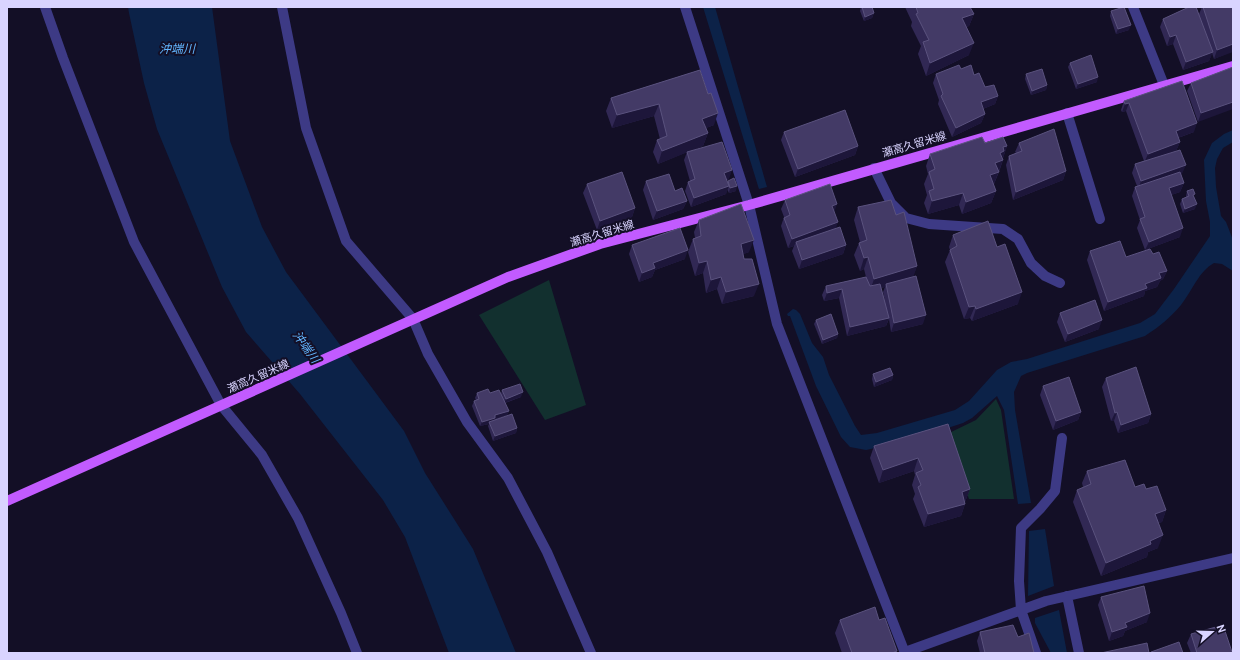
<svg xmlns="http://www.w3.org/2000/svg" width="1240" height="660" font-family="Overpass,'Noto Sans JP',sans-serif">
<rect width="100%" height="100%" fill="#130f26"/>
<path fill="#12302f" d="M549,280l37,125 -41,15 -66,-105z
M996,399l5,11 13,89h-45l-22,-65 29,-14z"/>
<path fill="#0c2248" d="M128,7h84l18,134 32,86 24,45 118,159 21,42 48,76 43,104h-67l-44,-116 -22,-37 -83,-106 -54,-62 -24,-45 -65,-158 -13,-46 -15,-70z
M703,7h12l52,180 -8,2 -1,-3z
M1233,130v12l-10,6 -6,11 -2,9 1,19 5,29 5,6 7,18v31l-11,-7 -8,-1c-15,8 -22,28 -33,42 -12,14 -21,21 -36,31l-118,37 -6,3 -7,16 1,18 16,93 -13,1 -14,-94 -7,-14 -25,22 -9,5 -52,17 -45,10 -16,-3 -9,-10 -25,-51 -26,-70h-2l-1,-2 6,-5 3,1 4,4 12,29 11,14 6,18 26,51 6,9 16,-2 78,-23 14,-9 28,-31 14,-8 16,-3 113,-36 15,-9 19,-25 36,-53v-14l-4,-21 -2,-41 8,-17 12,-9z
M1045,529l9,57 -26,10 1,-65z
M1059,610l8,43h-16l-16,-30v-5z"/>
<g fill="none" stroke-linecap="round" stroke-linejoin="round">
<path stroke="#3d3a85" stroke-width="10" d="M1067,113l33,106"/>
<path stroke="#3d3a85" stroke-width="10" d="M45,7l18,51 71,184 87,163 41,50 36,63 43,95 16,40
M282,7l24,121 40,113 67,78 15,35 39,68 41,56 39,74 44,101
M685,7l64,198 28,119 128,329
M1133,7l31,78
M874,168l17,35 15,15 23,6 74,5 15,10 13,24 14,13 15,7
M1067,596l12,57
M905,652l141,-51 187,-43
M1036,653l-15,-43 -2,-29 2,-53 19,-19 15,-18 7,-53"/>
<path stroke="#c25bff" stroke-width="10" d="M7,501l501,-224 92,-33 149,-39 484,-139"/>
</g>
<path fill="#312854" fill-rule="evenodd" d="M861,7h11l2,6 -2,5 -8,3 -4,-10z
M905,7h65l4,7 -5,12 -3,1 3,28 -43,21 -8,-22 3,-8 -10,-20 1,-4z
M1202,7h31v44l-19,8 -2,-6 -3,8 -26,9 -10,-26 -6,2 -7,-19 3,-8 36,-5z
M1111,11l18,19 -13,4 -6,-18z
M1070,63l27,19 -21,7 -8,-22z
M1233,67l-35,55 -11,-31 4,-8z
M961,69l13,6 11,12 13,9 -3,8 -12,5 2,5 -4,9 -29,14 -14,-33 1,-4 -6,-17 3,-9z
M700,70l14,55 -8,3 2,5 -5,13 -13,5 39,28 -2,1v2l1,-1 8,10 -7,2 -2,-4 -1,5 -35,13 -6,-16 3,-9 2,-1 -6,-21 3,-8 -29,12 -5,-12 4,-12 3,-1 -6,-23 -42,12 -6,-17 5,-13z
M1026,74l21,11 -1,5 -15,5 -6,-16z
M1182,81l12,51 -16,6 2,4 -4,9 -7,3 13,20h-1l3,9 -4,9 -9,3 9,42 -35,13 -8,-22 3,-8 -8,-24 3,-9 2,-1 -5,-13 3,-9 9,-3 -18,-50 -4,1 -1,-2 3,-9z
M784,132l74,14 -3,9 -60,22 -14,-37z
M985,143l22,3 -4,12 -1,1 1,1 -4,12 -5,12h-1l3,7 -5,12 -29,11 -3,-9 -31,9 -4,-11 3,-8 -3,-11 4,-10 -2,-8 4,-12z
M1019,143l47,28 -3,9 -50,20 -7,-35 3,-9 7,-3 -1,-1z
M646,181l29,10 12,10 -4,8 -30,11 -10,-30z
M587,184l48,24 -3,9 -35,13 -14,-37z
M1187,191l8,18 -12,4 -3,-9 2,-5 4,-2v-1z
M785,200l49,13 2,15 10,17 -3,9 -44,15 -7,-18 2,-5 -6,2 -7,-22 3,-9 -3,-8z
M858,207l38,8 21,51 -4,10 10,48 -32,8 -2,-13 -3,7 -39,10 -8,-38 -15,3 -2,-6 4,-9 40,-9 -2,-8 -4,2 -6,-16 5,-12 1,-1 -6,-22zM885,287l-2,5 2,9 -4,-13z
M699,220l50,32 -6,2 11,42 -32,8 -5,-15 -11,4 -3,-20 -8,3 -7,-24 5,-13 2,-1 -1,-6z
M953,235l65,69 -46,17 -2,-3 -6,1 -19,-57 5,-12 -1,-3z
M632,245l53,14 -30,11 -3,7 -13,5 -10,-28z
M1090,251l36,6 27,-3 14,17 -4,8 -3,2 -3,6 -12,4 -1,5 -40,15 -17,-51z
M1060,313l39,16 -34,13 -8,-20z
M816,320l22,14 -1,4 -15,6 -8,-20z
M873,374l20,1 -1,5 -18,7 -2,-8z
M1106,378l45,36 -3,9 -30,10 -4,-12h-3l-9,-34z
M1043,386l38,26 -3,8 -25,10 -13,-35z
M502,390l19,7 -16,6 4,8 -2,4 -13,5 23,8 -1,5 -23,8 -5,-15 1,-2 -9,2 -8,-20 2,-5 2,-1 -1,-2 2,-5h13l11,1z
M948,424l22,65 -5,13v2l-4,12 -37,11 -11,-28 2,-5 -3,-9 3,-10 -1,-4 -35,12 -9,-25 4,-12z
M1087,471l48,16 11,2 20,21 -4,12 -4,1v25l-10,4 -1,5 -46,19 -28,-74 4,-12 6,-3 -1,-4z
M1101,597l46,25 -22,9 -2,5 -14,5 -11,-36z
M840,620h39l18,31 -1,2h-54l-7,-20z
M980,632l38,5 16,16h-54l-3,-12z
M1191,634l41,18 1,1h-42l-4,-10z"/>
<path fill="#1d163a" d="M874,13l-2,5 -8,3 1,-4z
M974,14l-5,12 -12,5 5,-13z
M1131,25l-2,5 -13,4 2,-5z
M1176,35l-3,9 -6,2 3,-9z
M1233,41v11l-19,7 3,-9z
M974,43l-5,12 -43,21 4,-13z
M1213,52l-4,9 -26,9 3,-8z
M1098,77l-1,5 -21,7 2,-5z
M1047,85l-1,5 -15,5 1,-4z
M998,96l-3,8 -17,7 3,-9z
M1233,102v7l-35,13 3,-9z
M1129,103l-3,8 -4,1 3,-8z
M659,104l-5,12 -42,12 5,-13z
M718,113l-4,12 -16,6 4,-12z
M985,114l-4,9 -29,14 4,-9z
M1197,123l-3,9 -22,8 4,-9z
M708,133l-5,13 -45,18 4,-13z
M1180,142l-4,9 -32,12 4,-9z
M858,146l-3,9 -60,22 3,-8z
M1007,146l-4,12 -1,1 1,1 -9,24 -9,3 10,-24 8,-16z
M1186,165l-4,9 -44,16 3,-9z
M732,170l-3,9 -8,2 3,-8z
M1066,171l-3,9 -50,20 3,-8z
M1184,183l-4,9 -14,5 3,-9z
M729,186l-3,8 -35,13 3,-9z
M737,186l-1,5 -7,2 1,-5z
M996,191l-5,12 -29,11 4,-12z
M963,193l-4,12 -31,9 4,-13z
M687,201l-4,8 -30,11 4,-9z
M837,204l-3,9 -2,-7z
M1197,204l-2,5 -12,4 2,-4z
M635,208l-3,9 -35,13 3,-9z
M838,222l-3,9 -39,11 -2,4 -6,2 4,-9z
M1183,228l-3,9 -35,13 4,-8z
M754,240l-5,12 -12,5 4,-13z
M846,245l-3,9 -44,15 3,-9z
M688,250l-3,9 -30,11 -3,7 -13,5 3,-9 11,-10z
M868,257l-4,12 -4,2 4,-13z
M707,261l-4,12 -8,3 4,-13z
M917,266l-4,12 -27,6 -1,3 -15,4 4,-12z
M1167,271l-4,8 -3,2 -3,6 -12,4 -1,5 -40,15 4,-9 37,-18 14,-11z
M721,277l-4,12 -11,4 5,-13z
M759,284l-5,12 -32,8 4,-12z
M842,289l-3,9 -15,3 3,-8z
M1022,292l-4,12 -46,17 4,-12z
M975,306l-5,12 -6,1 5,-12z
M926,315l-3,9 -32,8 3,-9z
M889,318l-3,8 -39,10 3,-9z
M1102,320l-3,9 -34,13 3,-8z
M838,334l-1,4 -15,6 1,-4z
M893,375l-1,5 -18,7 2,-5z
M523,392l-2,5 -17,6 2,-4z
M509,411l-2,4 -12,4 -1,3h-5v2l-9,2 2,-4 13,-7z
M1081,412l-3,8 -25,10 3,-9z
M1117,412l-3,9h-3l4,-8z
M1151,414l-3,9 -30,10 3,-8z
M517,428l-1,5 -23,8 2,-5z
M918,458l-4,13 -35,12 4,-13z
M970,489l-5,13 -8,2 5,-12z
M965,504l-4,12 -37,11 4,-13z
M1166,510l-4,12 -12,4 5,-12z
M1163,535l-5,13 -10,4 -1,5 -46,19 5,-13 44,-22z
M1150,613l-3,9 -22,9 -2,5 -14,5 3,-9 13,-9z"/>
<path fill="#433a66" stroke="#5a527e" d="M862,7h10l2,6 -9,4z
M916,7h54l4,7 -12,4 12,25 -44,20 -7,-21 6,-2 -13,-26 2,-1z
M1124,7l7,18 -13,4 -7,-18z
M1189,7h7l17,45 -27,10 -10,-27 -6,2 -7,-18z
M1203,7h30v37l-16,6z
M1091,55l7,22 -20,7 -8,-21z
M959,65l2,4 10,-4 3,10 5,-2 6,14 9,-2 4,11 -17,6 4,12 -29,14 -15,-32 2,-2 -7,-20z
M1233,67v35l-32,11 -10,-30z
M1042,69l5,16 -15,6 -6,-17z
M700,70l8,24 3,-1 7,20 -16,6 6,14 -46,18 -5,-11 10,-4 -8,-32 -42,11 -6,-17z
M1182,81l15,42 -21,8 4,11 -32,12 -19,-51 -4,1 -1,-3z
M845,110l13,36 -60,23 -14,-37z
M1054,129l12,42 -50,21 -7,-36 13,-5 -3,-8z
M982,137l3,6 18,-6 4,9 -4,1 1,4 -4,2 3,7 -8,3 4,9 -9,3 6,16 -30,11 -3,-9 -31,8 -3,-10 5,-2 -5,-17 6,-3 -5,-15z
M722,142l10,28 -8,3 5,13 -35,12 -6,-16 7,-3 -8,-27z
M1180,150l6,15 -45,16 -6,-17z
M622,172l13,36 -35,13 -13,-37z
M1180,172l4,11 -15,5 14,40 -34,14 -9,-23 5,-2 -10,-30z
M669,174l6,17 7,-3 5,13 -30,10 -11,-30z
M734,178l3,8 -7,2 -2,-7z
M830,184l7,20 -5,2 6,16 -46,17 -8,-21 6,-3 -5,-15z
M1193,189l2,5 -2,1 4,9 -12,5 -3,-10 7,-3 -2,-5z
M891,200l5,15 8,-3 13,54 -43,13 -6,-22 -4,1 -5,-15 8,-3 -9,-33z
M741,204l13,36 -13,4 3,15h8l7,25 -33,8 -5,-15 -10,3 -4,-19 -8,2 -6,-24 8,-3 -2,-16z
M988,221l9,26 8,-3 17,48 -46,17 -1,-3 -6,1 -19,-57 7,-4 -4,-11z
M840,227l6,18 -44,15 -6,-18z
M680,228l8,22 -35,13 2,5 -13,5 -10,-28z
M1120,241l6,16 24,-8 3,5 6,-2 8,19 -8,2 2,5 -16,6 2,4 -39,14 -18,-51z
M916,276l10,39 -32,8 -8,-39z
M866,277l4,9 10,-2 9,34 -39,9 -8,-38 -15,4 -1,-7z
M1095,300l7,20 -34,14 -8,-21z
M831,314l7,20 -15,6 -7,-20z
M1136,367l15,47 -30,11 -4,-13 -2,1 -9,-35z
M890,368l3,7 -17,7 -3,-8z
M1069,377l12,35 -25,9 -13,-35z
M520,384l3,8 -17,7 -4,-9z
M488,389l2,4 9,-3 10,21 -14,4v3l-13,4 -8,-21 5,-2 -2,-6z
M512,414l5,14 -22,8 -6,-14z
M948,424l22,65 -8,3 3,12 -37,10 -10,-27 3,-2 -5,-12 7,-3 -5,-12 -35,12 -9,-24z
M1125,460l10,27 9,-3 2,5 11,-3 9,24 -11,4 8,21 -13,6 1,3 -45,19 -29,-73 14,-6 -4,-13z
M1144,586l6,27 -25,10 2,4 -15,5 -11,-35z
M875,607l4,13 6,-2 12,33 -5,2h-40l-12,-33z
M1013,625l5,12 11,-4 5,20h-49l-5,-21z
M1223,625l9,27h1v1h-36l-6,-19z
M1179,642l4,11h-31l-1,-1z
M1147,643l2,10h-48z"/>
<g text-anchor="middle" stroke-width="4" stroke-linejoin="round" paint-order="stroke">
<g font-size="11" fill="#d9d4ff" stroke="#130f26">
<text transform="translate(914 144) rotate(-16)" y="4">瀬高久留米線</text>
<text transform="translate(602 233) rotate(-17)" y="4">瀬高久留米線</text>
<text transform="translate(258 376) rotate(-24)" y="4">瀬高久留米線</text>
</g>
<g font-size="12" font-style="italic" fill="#62b6ff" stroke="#130f26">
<text x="177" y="53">沖端川</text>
<text transform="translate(306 347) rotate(54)" y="4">沖端川</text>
</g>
</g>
<rect width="1240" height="660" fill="none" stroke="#d9d4ff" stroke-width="16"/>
<g transform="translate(1212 632) rotate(70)" stroke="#130f26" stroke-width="3" paint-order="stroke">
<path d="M0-3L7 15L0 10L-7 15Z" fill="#d9d4ff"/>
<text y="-6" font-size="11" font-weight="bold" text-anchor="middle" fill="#d9d4ff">N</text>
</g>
</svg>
